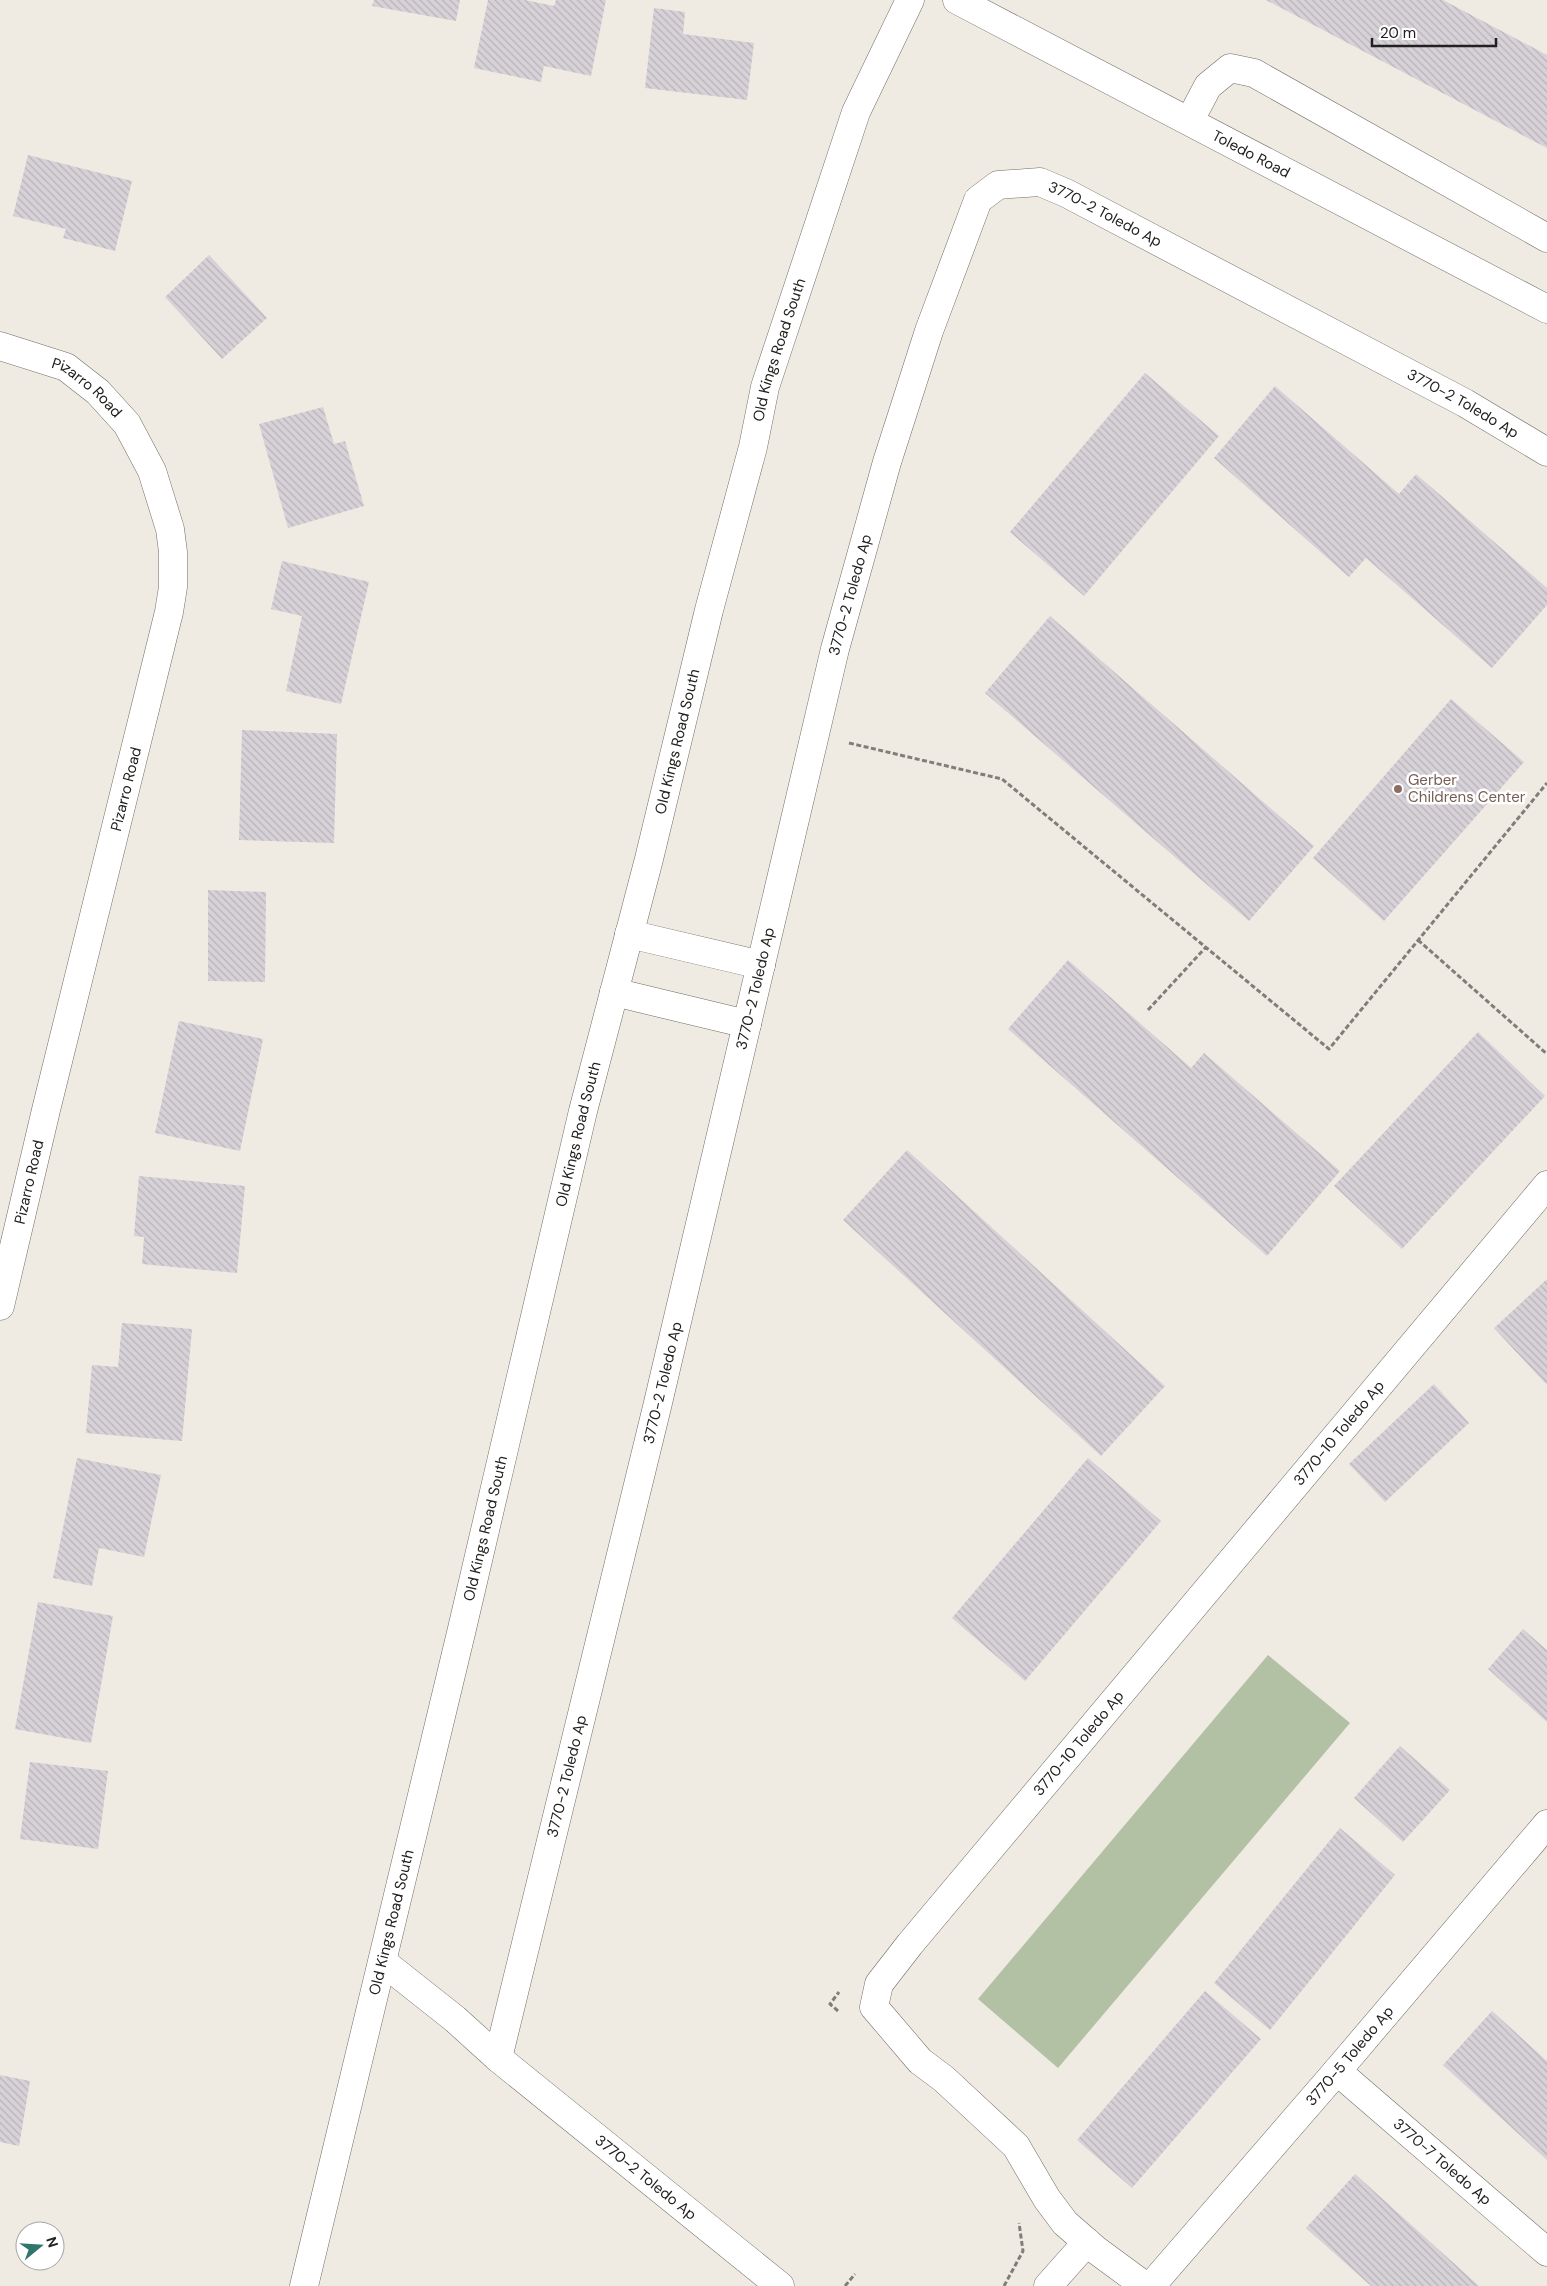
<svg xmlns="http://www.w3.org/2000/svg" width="1547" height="2286" font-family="'DM Sans',sans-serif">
<defs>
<pattern id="building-back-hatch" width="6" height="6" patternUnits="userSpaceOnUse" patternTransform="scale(1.25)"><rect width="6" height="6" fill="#d7d1d8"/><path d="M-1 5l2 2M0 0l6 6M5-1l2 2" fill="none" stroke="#b8b3b9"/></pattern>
</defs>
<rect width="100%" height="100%" fill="#efebe3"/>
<path fill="#b2c0a4" d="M1268,1655l82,68 -292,345 -80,-69z"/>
<path fill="url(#building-back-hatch)" d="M374,0h86l-4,21 -84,-15z
M488,0h37l29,6 2,-6h50l-15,76 -47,-10 -3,16 -67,-14z
M1266,0h177l104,55v93z
M654,8l31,4 -2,22 71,9 -7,57 -102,-12z
M28,155l104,26 -17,70 -52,-13 3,-9 -53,-13z
M209,255l58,63 -45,41 -57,-62z
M1145,373l74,63 -135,160 -74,-64z
M1275,386l124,108 17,-20 131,114v17l-55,63 -126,-110 -17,19 -135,-119z
M323,407l11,37 11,-3 19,65 -76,22 -29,-104z
M282,561l87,21 -28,122 -55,-13 16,-75 -31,-7z
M1050,616l264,230 -65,75 -264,-228z
M1451,699l73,63 -140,159 -71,-63z
M242,730l95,4 -3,109 -95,-3z
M208,890l58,2 -1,90 -57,-1z
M1068,960l123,108 13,-15 136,118 -73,85 -259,-227z
M179,1021l84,18 -23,112 -85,-18z
M1478,1032l67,64 -143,153 -68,-63z
M907,1150l258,236 -64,70 -258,-236z
M139,1176l106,10 -8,87 -95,-9 2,-27 -10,-1z
M1547,1279v106l-53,-57z
M122,1323l70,6 -10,112 -96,-8 6,-68 26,2z
M1434,1384l35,39 -84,79 -36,-38z
M77,1458l84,17 -17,82 -45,-9 -7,38 -39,-8z
M1088,1458l73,63 -136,160 -73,-63z
M38,1602l75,14 -22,127 -76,-14z
M1523,1629l24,21v72l-59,-53z
M1400,1746l50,44 -47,52 -49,-44z
M30,1762l78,9 -10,78 -78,-10z
M1340,1828l55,47 -125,155 -56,-47z
M1205,1991l56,48 -129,149 -55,-48z
M1492,2011l55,50v99l-104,-95z
M0,2075l30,6 -11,65 -19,-4z
M1355,2174l124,112h-108l-65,-58z"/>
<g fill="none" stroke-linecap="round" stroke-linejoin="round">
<defs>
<g id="minor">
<path id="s1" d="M957,0l590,309"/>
<path d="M1190,120l18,-34 22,-18 24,5 293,165"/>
<path id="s2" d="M0,346l66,21 32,25 29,32 25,47 18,58 3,23v35l-4,25 -123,498 -46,196"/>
<path d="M629,934l132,31"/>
<path d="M614,992l133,32"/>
<path id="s3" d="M383,1962l72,57 43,39 282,228"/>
<path id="s4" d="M498,2058l159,-651 178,-758 52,-187 42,-131 49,-131 20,-15 42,-3 26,11 399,210 82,49"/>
<path id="s5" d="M1337,2071l210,181"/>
<path id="s6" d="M304,2286l157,-653 122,-522 66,-252 60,-249 44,-163 12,-60 91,-275 54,-112"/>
<path d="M1048,2286l39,-44"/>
<path id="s7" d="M1145,2286l-49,-36 -31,-27 -18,-24 -31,-53 -72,-67 -24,-18 -46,-54 5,-23 31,-40 637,-759"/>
<path id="s8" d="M1151,2286l186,-215 210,-247"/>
</g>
</defs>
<use href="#minor" stroke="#716d66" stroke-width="29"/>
<path stroke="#817e7a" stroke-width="3" stroke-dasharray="5 2.5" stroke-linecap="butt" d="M849,743l153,36 327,270 218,-266
M1418,940l129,114
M1148,1010l58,-63
M838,2011l-8,-7 9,-12
M845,2286l10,-12
M1004,2286l19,-35 -4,-28"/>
<use href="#minor" stroke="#fff" stroke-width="28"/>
</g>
<circle fill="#8d6e63" stroke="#fff" stroke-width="2" cx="1398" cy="789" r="5"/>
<g text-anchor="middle" stroke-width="5" stroke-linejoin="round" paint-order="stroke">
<g font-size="15" fill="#23211f" stroke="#fff">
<text dy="5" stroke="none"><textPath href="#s1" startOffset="332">Toledo Road</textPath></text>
<text dy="5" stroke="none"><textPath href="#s4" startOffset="2060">3770-2 Toledo Ap</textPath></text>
<text dy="5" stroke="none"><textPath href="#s6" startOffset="1994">Old Kings Road South</textPath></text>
<text dy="5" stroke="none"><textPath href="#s2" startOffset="98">Pizarro Road</textPath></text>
<text dy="5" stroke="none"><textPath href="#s4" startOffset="2465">3770-2 Toledo Ap</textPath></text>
<text dy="5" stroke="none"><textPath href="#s4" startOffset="1505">3770-2 Toledo Ap</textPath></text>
<text dy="5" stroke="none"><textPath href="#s6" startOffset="1589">Old Kings Road South</textPath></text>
<text transform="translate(126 789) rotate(-76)" y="5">Pizarro Road</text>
<text dy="5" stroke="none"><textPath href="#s4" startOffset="1100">3770-2 Toledo Ap</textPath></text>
<text dy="5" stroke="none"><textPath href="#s6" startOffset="1184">Old Kings Road South</textPath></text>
<text transform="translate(29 1182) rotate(-77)" y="5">Pizarro Road</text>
<text dy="5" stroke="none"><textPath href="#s4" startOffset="695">3770-2 Toledo Ap</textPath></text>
<text dy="5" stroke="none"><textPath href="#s7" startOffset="1134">3770-10 Toledo Ap</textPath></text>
<text dy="5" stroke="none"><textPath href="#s6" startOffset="779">Old Kings Road South</textPath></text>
<text dy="5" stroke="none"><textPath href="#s7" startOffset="729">3770-10 Toledo Ap</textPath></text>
<text dy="5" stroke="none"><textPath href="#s4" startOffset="290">3770-2 Toledo Ap</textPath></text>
<text dy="5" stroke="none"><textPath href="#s6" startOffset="374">Old Kings Road South</textPath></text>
<text dy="5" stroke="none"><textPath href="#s8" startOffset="304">3770-5 Toledo Ap</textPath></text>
<text dy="5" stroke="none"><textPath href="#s5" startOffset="139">3770-7 Toledo Ap</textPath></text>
<text dy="5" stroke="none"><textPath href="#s3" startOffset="340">3770-2 Toledo Ap</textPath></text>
</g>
<g font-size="15" fill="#785e54" stroke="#fff" text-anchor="start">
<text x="1408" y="785">Gerber<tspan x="1408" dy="17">Childrens Center</tspan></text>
</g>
</g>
<g transform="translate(40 2246) rotate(72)"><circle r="24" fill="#ffffff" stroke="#a7a6a5"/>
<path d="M0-4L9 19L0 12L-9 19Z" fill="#30766d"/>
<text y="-8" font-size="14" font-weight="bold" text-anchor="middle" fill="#23211f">N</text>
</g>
<path d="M1372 38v8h124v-8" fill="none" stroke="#23211f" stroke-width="2.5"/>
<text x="1380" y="38" font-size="15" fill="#23211f" stroke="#ffffff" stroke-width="4" paint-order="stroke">20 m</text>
</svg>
